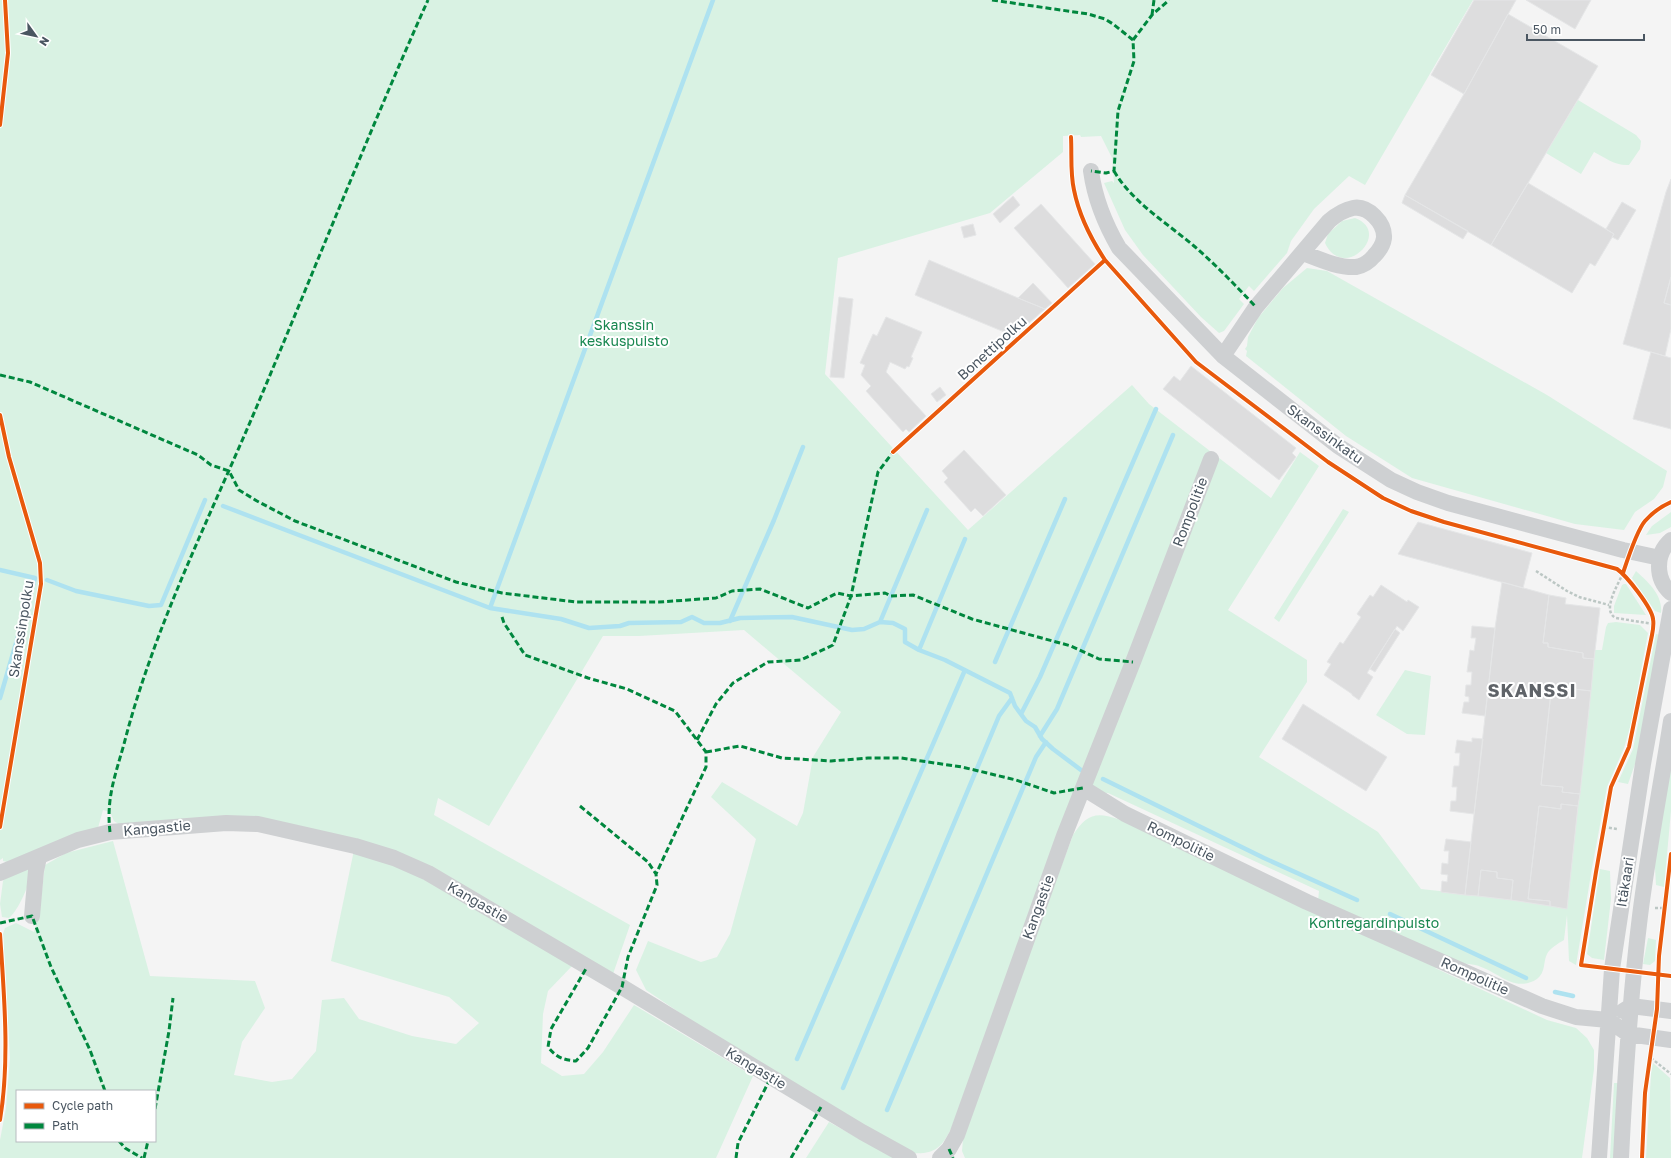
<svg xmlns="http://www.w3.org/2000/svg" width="1671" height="1158" font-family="'Golos Text',sans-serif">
<rect width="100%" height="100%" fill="#f4f4f4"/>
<path fill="#d9f2e3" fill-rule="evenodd" d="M0,0h1473l-108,185 -16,-9 -35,33 -23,32 -4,12 -33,38 -5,-5 -10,13 5,5 -20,27 -5,2 -18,-16 -58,-62 -18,-25 -21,-47 8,-2 2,2 -2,-25 -11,-22 -20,1 -1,-2 -17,1v16l-73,61 -152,45 -13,116 143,156 164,-145 17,19 122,94 29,-46 19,14 -91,144 79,50v22l-48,75 119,75 43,57 146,16 28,-255h7l4,-23 2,-4 8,-1 24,3 8,8 -17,91 -7,24 -17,39 -15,81 -16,97 -7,-4 -2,-46 -3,25c-5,3 -14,8 -17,14 -4,8 -1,18 -10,25 -23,15 -40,-9 -62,-14 -14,-3 -26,0 -40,3l112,52 29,8 11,10 7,12v19l-12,89h-617l-3,-7 2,-24 109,-292c13,-20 22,-24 45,-16l199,93 2,-21 -211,-98 -31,-2 -126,338c-10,20 -18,26 -41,24l-178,-105 -86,-58 -10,-20 12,-29 53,21 16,-5 13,-23 26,-95 -45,-42 11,-15 75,44 6,-13 10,-56 28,-45 -97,-82 -105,6h-36l-114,190 -51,-28 -4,17 196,110 -17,49 -190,-111 -101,-31 -202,-7 -6,-4 -4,-9 -7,-2 -5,18 -87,35 -8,-2v-3l-3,2z
M1578,100l58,35 5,6 -1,8 -11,16c-14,1 -23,-7 -35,-13l-13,22 -35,-21z
M1355,218c38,14 -11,65 -30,25l3,-9 14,-13z
M1307,268l20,3 220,124 120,76 -4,16 -9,12 -19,13 -11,18 -49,-6 -163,-46 -66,-42 -100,-80 1,-5 -2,-2 2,-3 1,-9 10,-19 25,-30z
M1343,509l6,3 -70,110 -5,-4z
M1671,512v15l-11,6 -14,2 6,-9z
M1636,571c12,11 27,24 25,42l-6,-2 -23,-33z
M1624,584h2l20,31 -32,-2v-7l8,-21z
M1656,634l7,2 -23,114 -12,34 -10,-2 15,-33z
M1405,670l26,6 -6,59 -18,-1 -31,-19z
M1671,752v59l-7,76 -8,-2 -2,-34z
M113,841l37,135 105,5 10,27 -23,34 -8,33 38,7 20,-3 24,-28 6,-51 22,-2 15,21 53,17 44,8 23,-21 -30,-26 -118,-36 23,-111 43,14 176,101 -25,26 -5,23 -2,49 21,13 22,-2 19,-22 31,-47 119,71 -37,82h-716v-18l6,-32 4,-50 -7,-124 2,-6 11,-5 18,9 5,-17 6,-50 21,-12zM17,1091h138v50h-138z
M27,868l4,4c-1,12 -13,39 -22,46l-7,-1 -2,-13 3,-23 5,-6z
M1600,869l10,2 1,28 -7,61 -12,-2 -5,-4z
M1648,938l8,2 -1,21 -5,4 -7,-1z
M1653,1063l17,15 1,80h-25l5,-84z
M1614,1083h4l-4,75h-4z
M829,1122l65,36h-88z"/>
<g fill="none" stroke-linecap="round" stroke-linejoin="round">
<path stroke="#aee2f0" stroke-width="4.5" d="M223,506l267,102 71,11 28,9 31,-2 9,-3 52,-1 11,-5 12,6h16l20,-5 52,-1 60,13 12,-1 16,-7 13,1 12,6v13l14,8 26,10 65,33 5,13 11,15 9,6 7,12 11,10 28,21
M0,570l35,8 -35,120
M47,580l29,11 73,15 12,-1 44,-105
M490,608l223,-608
M730,621l44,-101 29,-73
M880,622l47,-112
M919,650l46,-111
M995,662l70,-163
M1021,714l19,-37 116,-268
M1040,736l17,-27 116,-274
M1103,779l161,79 93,42
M1390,914l136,64
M1555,992l18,4
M797,1059l168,-389
M843,1088l156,-372 13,-18
M887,1110l149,-353 10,-15"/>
</g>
<path fill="#ddddde" stroke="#e5e6e7" d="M1474,0h42l-52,94 -33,-19z
M1526,0h65l-16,29z
M1508,14l90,52 -107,179 -86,-50 59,-101z
M1671,179v98l-7,26 7,2v24l-6,27 -42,-12 43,-152z
M1528,183l86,51 -19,32 -5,-3 -18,30 -81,-48z
M1405,195l63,36 -5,8 -61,-36z
M1013,196l7,9 -20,18 -7,-9z
M1622,202l14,8 -18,30 -6,-3 2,-3 -8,-5z
M1041,204l54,60 -27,24 -54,-60z
M973,224l3,11 -12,3 -3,-11z
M929,260l89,38 27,11 -31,27 -99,-41z
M1671,277v28l-7,-2z
M1033,283l19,20 -7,6 -27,-11z
M839,297l14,2 -9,79 -14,-1z
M886,317l36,15 -11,25 2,1 -4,9 -2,-1 -2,3 -15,-7 -4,10 40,44 -17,16 -3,-3 -3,3 -37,-41 5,-5 -10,-11 4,-10 -5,-2 13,-29 4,2z
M1651,352l20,6v71l-38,-10z
M1191,366l105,82 -4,5 4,4 -17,23 -116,-91 11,-13 6,5z
M940,387l6,8 -9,7 -6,-8z
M964,450l42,45 -23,21 -8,-8 -4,4 -27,-30 4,-4 -6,-7z
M1418,522l114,31 -9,35 -125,-34z
M1502,582l47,13 -6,48h5v4l35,6v5l11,1 -3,32 -17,-2v6l-23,-3 -10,93 22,2 -1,5 18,2 -2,12 -17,-2v5l-22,-3 -11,93 22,2v5l-39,-6 2,-20 -16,-2v-6l-16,-2 -3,26 -13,-1 30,-267z
M1381,585l26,17 1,-2 11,7 -16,24 -6,-5 -30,47 6,4 -14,23 -7,-5v-1l-28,-19 7,-11 -4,-2 13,-20 3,2 18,-27 -4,-3 13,-19 3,2z
M1549,595l17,3 -1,6 35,4 -6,51 -11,-1v-5l-35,-6v-4h-5z
M1472,626l23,2 -10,88 -23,-3 2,-11h5v-5l-4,-1 1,-11h5l1,-13h-5l3,-22 4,1 2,-13h-5z
M1395,629l5,4 -25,39 -5,-3z
M1574,689l17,2 -11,103 -18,-2 1,-5 -22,-2 10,-93 23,3z
M1303,704l84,53 -21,34 -84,-52z
M1472,738l11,1 -9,75 -24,-3 1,-10h5l1,-14h-5l2,-21h5l1,-13h-5l2,-13 15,2z
M1561,804l17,2 -11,103 -17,-3v-5l-22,-2 11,-93 22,3z
M1446,839l25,3 -6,53 -24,-3 1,-11 5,1 1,-7 -7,-1 1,-11 6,1 1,-13h-5z
M1481,870l16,2v6l16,2 -2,20 -33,-4z"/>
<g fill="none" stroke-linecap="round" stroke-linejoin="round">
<path stroke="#bcc7c4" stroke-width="2.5" stroke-dasharray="3 2" stroke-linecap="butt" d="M1536,571l31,20 12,6 30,8
M1623,573c-5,12 -22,38 -7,45l37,6
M1604,827l13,2
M1655,908h10
M1651,1058l20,16"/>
<path stroke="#ced0d2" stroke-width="16" d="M1091,171c4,29 14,53 28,77l104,108 115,90 53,34 26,12 31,11 175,47 37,8
M1223,356l33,-49 73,-86c7,-6 14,-11 24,-13 15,-3 32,15 31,30 -1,7 -6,14 -10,18 -5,6 -11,10 -18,11 -18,1 -37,-8 -53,-14
M1211,459l-78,203 -50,126 42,26 182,88 235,104 34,11 32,3 20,14 43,6
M1671,540c-16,14 -16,39 0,53
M0,873l78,-33 32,-8 116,-9 32,1 97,22 39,12 34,15 194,114 240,145 47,26
M32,916l4,-45 3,-14
M1623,1011l8,-5 40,5
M940,1158l9,-9 8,-14 107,-299 19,-48
M1599,1158l13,-189 31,-205 28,-155
M1621,1158c4,-81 9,-162 19,-242 8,-65 21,-130 31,-195"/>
<path stroke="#00873e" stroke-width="3" stroke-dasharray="6 3" stroke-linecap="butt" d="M992,0l96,14 17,5 8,5 20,16 1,21 -16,50 -4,60 -8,2 -15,-2
M1152,15l2,-15
M1133,40l19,-25 17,-15
M1114,171c18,31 53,52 80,75 22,19 42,40 62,61
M0,375l30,7 168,73 13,10 18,6 10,19 18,11 38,20 161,61 46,11 74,9h83l57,-4 16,-7 28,-2 48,19 29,-15 14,3 34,-3 6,3 22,-1 59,24 99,27 28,13 34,3
M502,617l2,6 21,32 63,23 39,11 48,22 31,41v15l-50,107
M697,740l19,-36 17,-21 35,-21 33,-2 32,-15 18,-49 27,-124 15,-20
M706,752l34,-6 42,12 49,3 37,-3h33l61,9 54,13 38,13 29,-5
M580,806l68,56 8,12 1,11 -29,72 -6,30 -34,61 -12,13c-13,-1 -20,-4 -28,-14l3,-18 36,-62
M110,832c-4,-33 5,-56 14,-88 30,-117 86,-227 133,-338 57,-135 111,-272 171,-406
M0,923l32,-7 19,51 39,83 15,41
M155,1109l14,-78 4,-33
M119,1141l6,7 17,10
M949,1149l4,9
M144,1158l4,-17
M736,1158l2,-15 33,-66
M791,1158l30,-51"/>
<defs>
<path id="cycleway" d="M0,125l8,-72 -3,-53
M1071,137c1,17 -1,36 3,53 5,25 17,49 31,70l91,102 132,100 55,36 28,13 33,11 173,47c10,7 35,39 36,50 1,5 0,11 -1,16l-23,112 -18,40 -15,85 -15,93 90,11
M0,415l9,42 31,106 1,21 -41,243
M893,452l212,-192
M1623,573c4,-12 14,-43 22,-52 7,-8 17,-15 26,-19
M0,934c4,60 10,127 0,186
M1642,1158l3,-65 12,-84 2,-53 12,-102"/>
</defs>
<use href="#cycleway" stroke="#fff" stroke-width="6"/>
<use href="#cycleway" stroke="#e8590c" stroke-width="4"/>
</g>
<g text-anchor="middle" stroke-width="4" stroke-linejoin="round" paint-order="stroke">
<g font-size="14" fill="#17864f" stroke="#fff">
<text x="624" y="330">Skanssin<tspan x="624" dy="16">keskuspuisto</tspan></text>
<text x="1374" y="928">Kontregardinpuisto</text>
</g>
<g font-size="14" fill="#4a5661" stroke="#fff">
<text transform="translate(992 348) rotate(-42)" y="5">Bonettipolku</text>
<text transform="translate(1325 434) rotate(36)" y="5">Skanssinkatu</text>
<text transform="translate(1190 512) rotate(-69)" y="5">Rompolitie</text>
<text transform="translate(21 629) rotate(-81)" y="5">Skanssinpolku</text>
<text transform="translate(157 828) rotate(-5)" y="5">Kangastie</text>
<text transform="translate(1181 841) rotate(26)" y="5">Rompolitie</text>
<text transform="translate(1625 882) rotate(-81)" y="5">Itäkaari</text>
<text transform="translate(478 902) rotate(30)" y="5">Kangastie</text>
<text transform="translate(1038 907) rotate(-70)" y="5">Kangastie</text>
<text transform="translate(1475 976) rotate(24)" y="5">Rompolitie</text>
<text transform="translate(756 1068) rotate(31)" y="5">Kangastie</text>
</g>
<g font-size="18" font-weight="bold" letter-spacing="1" fill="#5f6368" stroke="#fff">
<text x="1532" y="697">SKANSSI</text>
</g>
</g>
<rect x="16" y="1090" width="140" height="52" fill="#ffffff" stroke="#b7bbc0"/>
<rect x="24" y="1103" width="20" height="6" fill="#e8590c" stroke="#b7bbc0"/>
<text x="52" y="1110" font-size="12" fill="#4a5661">Cycle path</text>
<rect x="24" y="1123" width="20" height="6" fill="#00873e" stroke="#b7bbc0"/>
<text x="52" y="1130" font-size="12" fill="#4a5661">Path</text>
<g transform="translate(36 36) rotate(123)" stroke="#ffffff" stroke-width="3" paint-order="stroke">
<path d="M0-3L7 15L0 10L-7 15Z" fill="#4a5661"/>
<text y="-6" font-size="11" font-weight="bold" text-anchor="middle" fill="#4a5661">N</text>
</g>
<path d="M1527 34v6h117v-6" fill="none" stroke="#4a5661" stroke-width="2"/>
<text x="1533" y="34" font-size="12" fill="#4a5661" stroke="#ffffff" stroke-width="3" paint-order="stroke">50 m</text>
</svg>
